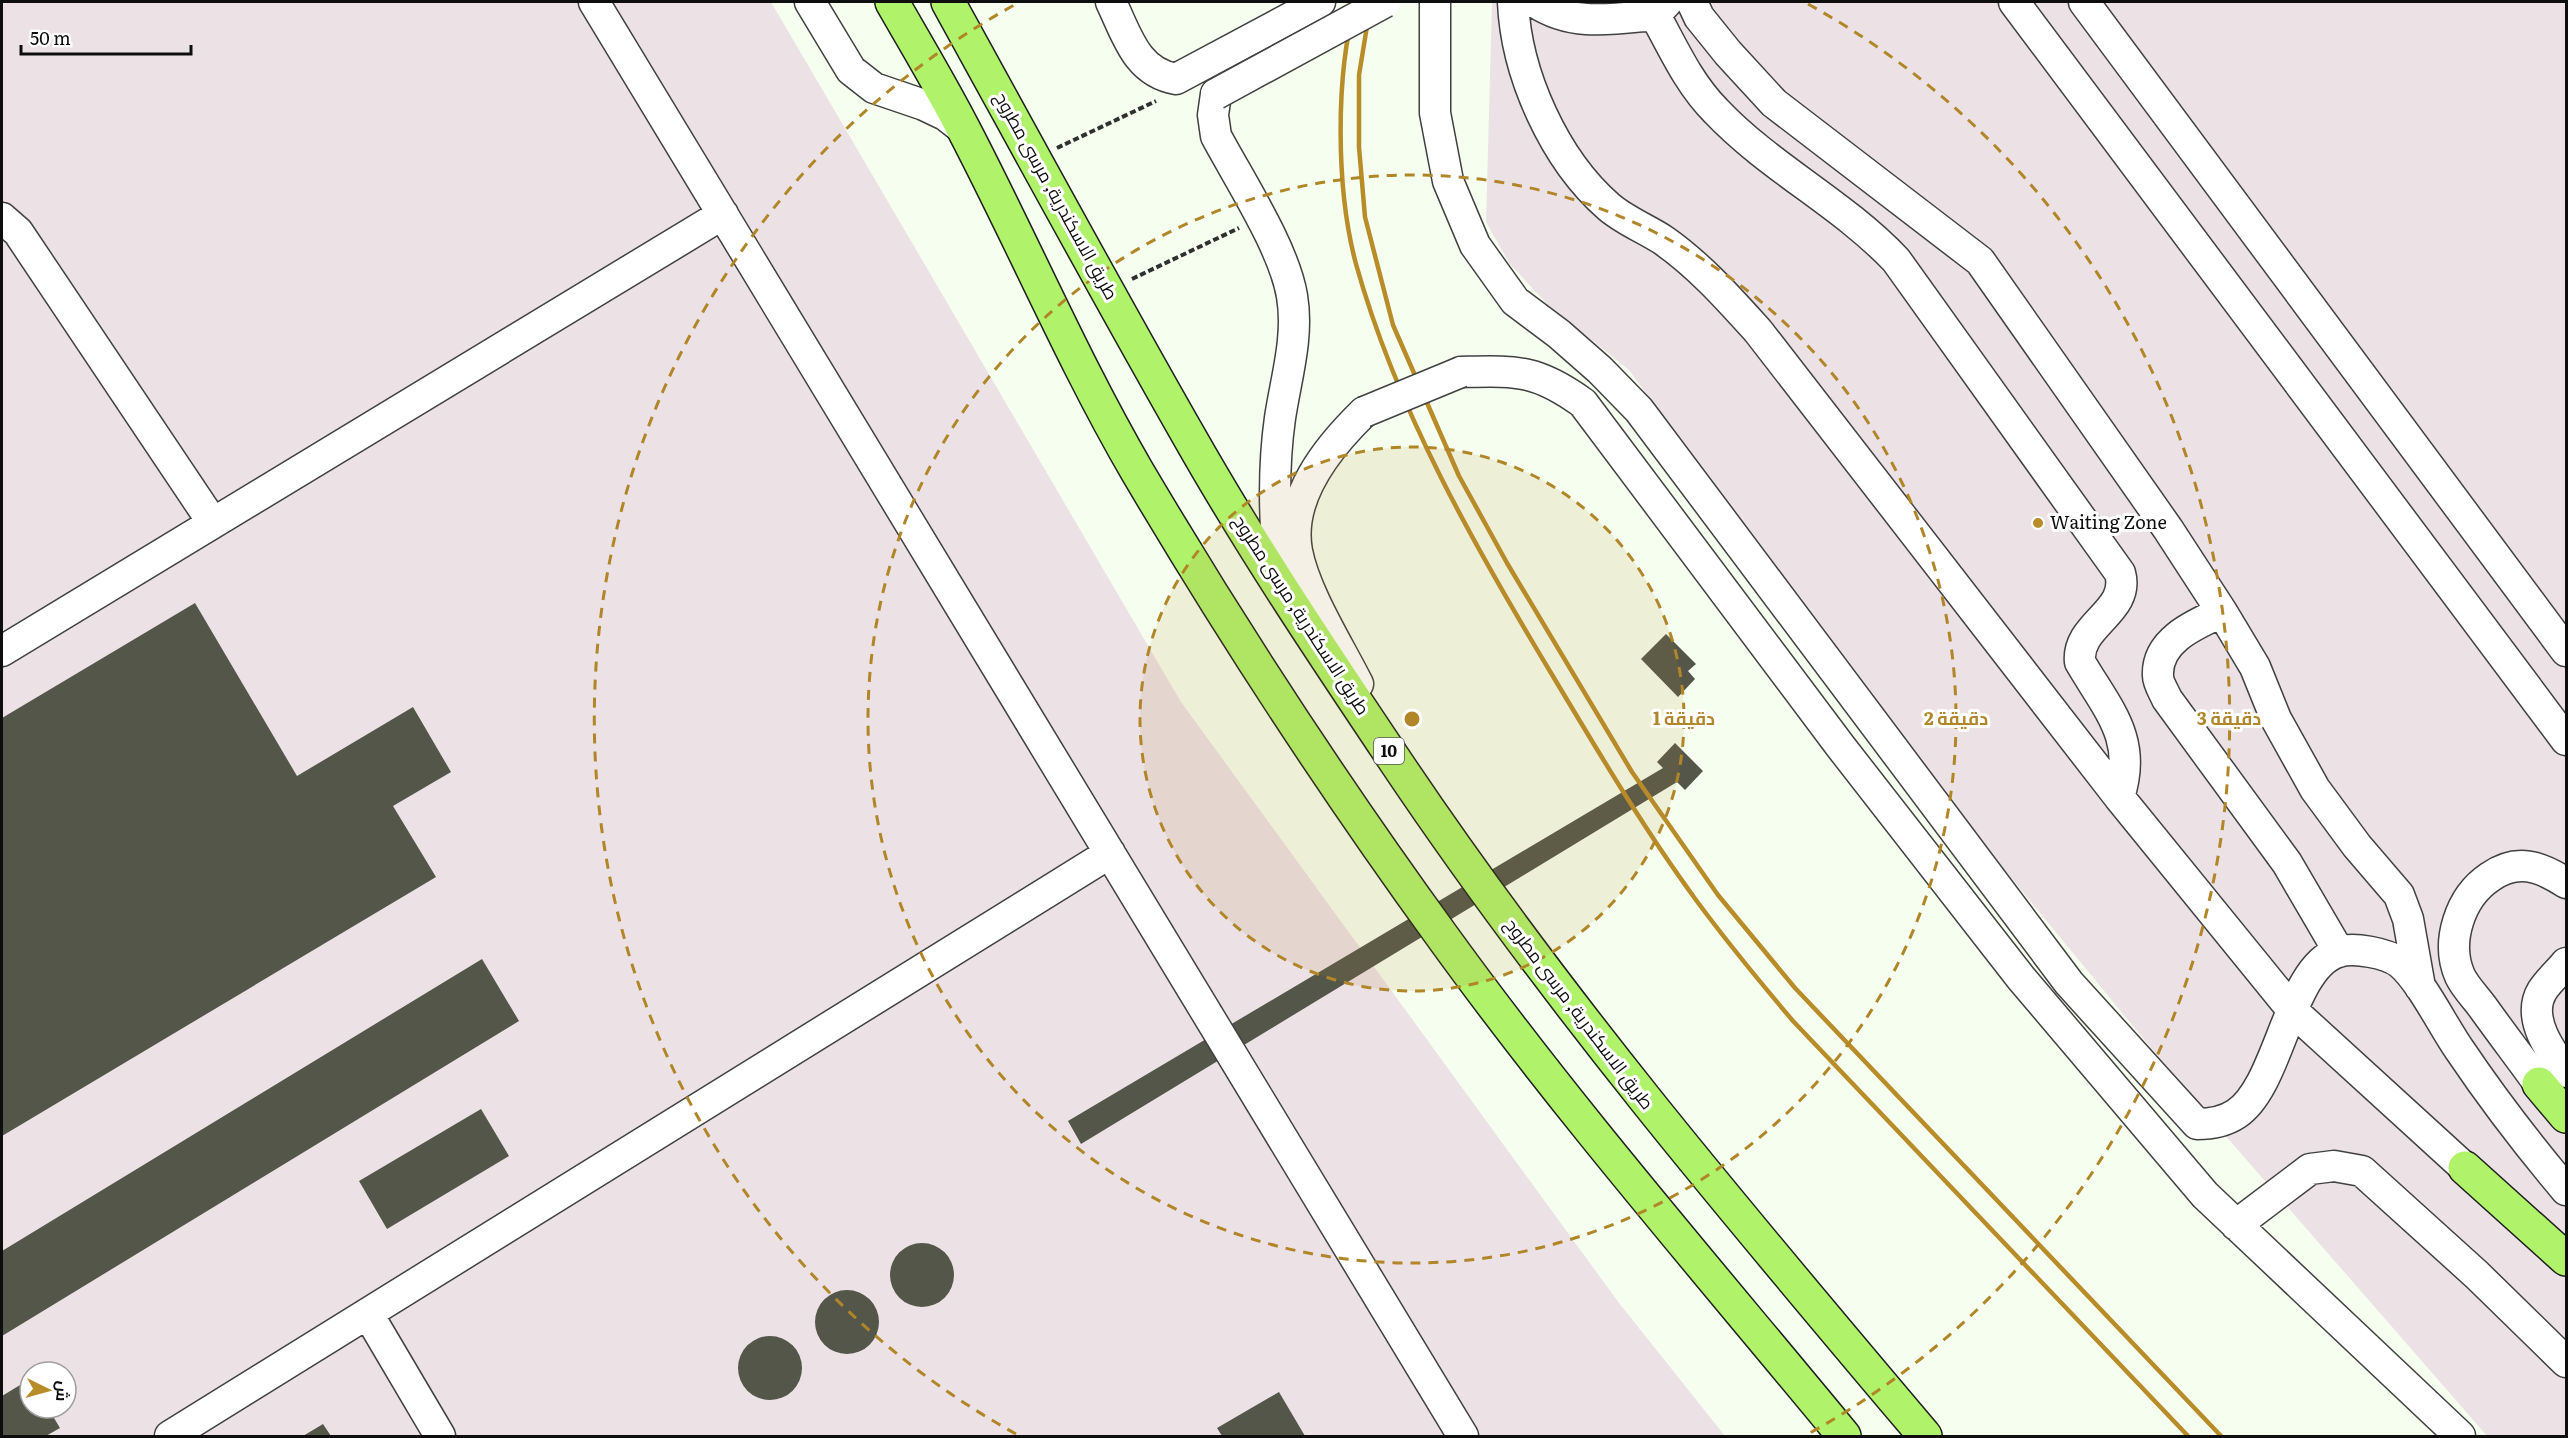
<svg xmlns="http://www.w3.org/2000/svg" width="2568" height="1438" font-family="Literata,Cairo,serif">
<rect width="100%" height="100%" fill="#f6feef"/>
<path fill="#ece2e6" fill-rule="evenodd" d="M2,2h769l410,700 438,601 106,133h-1723zM30,1372h36v36h-36z
M1492,2h1074v1434h-79l-303,-348 -269,-327 -286,-391 -82,-66 -38,-41 -23,-41z"/>
<path fill="#54564a" d="M195,603l102,173 116,-69 38,65 -58,34 43,71 -434,259v-418z
M1666,634l30,30 -8,7 7,8 -17,18 -37,-38z
M1675,743l28,28 -18,19 -8,-8 -596,362 -13,-23 595,-353 -6,-6z
M482,959l37,62 -517,315v-85z
M481,1109l28,47 -122,73 -28,-48z
M890 1275a32 32 0 1 1 64 0a32 32 0 1 1-64 0Z
M815 1322a32 32 0 1 1 64 0a32 32 0 1 1-64 0Z
M738 1368a32 32 0 1 1 64 0a32 32 0 1 1-64 0Z
M30,1379v29h18l12,20 -14,8h-44v-40z
M1279,1392l26,44h-83l-5,-8z
M323,1424l8,12h-28z"/>
<g fill="none" stroke-linecap="round" stroke-linejoin="round">
<defs>
<path id="minor" d="M594,2l869,1434
M810,2l41,68 23,18 50,17 21,10 18,14
M1111,2c16,33 25,70 65,77l144,-77
M1435,2v111l13,68 27,64 40,56 44,33 41,36 39,40 430,573 128,141c14,0 27,-2 39,-10 44,-28 52,-146 102,-162 16,-5 49,1 62,11 20,16 43,63 59,86 33,49 69,96 107,141
M1513,2c3,72 41,157 96,205 15,13 37,22 54,33 36,25 66,59 95,91l361,466 174,214 172,157
M1535,2c37,25 78,17 120,13l12,-13
M1692,2l7,15 29,36 46,50 206,158 188,268 54,83 33,55 21,52 39,70 42,57 42,49 9,24 12,68
M2014,2l552,738
M2084,2l482,649
M1655,15c18,33 34,69 61,96 54,57 126,92 180,149l224,313c11,39 -44,51 -40,89 28,48 58,77 39,135
M1216,94l-3,21 3,21c24,45 68,112 76,160 7,41 -6,82 -12,122 -8,56 -5,112 0,168
M2,218l16,14 195,291
M1461,372c56,-1 75,-3 122,31l258,344 180,231 184,217 255,241
M2222,612c-26,12 -66,28 -64,64 0,7 6,16 9,23l120,164 52,89
M2,651l721,-437
M1358,684c-19,-38 -53,-91 -61,-133 -10,-54 31,-104 67,-139
M2566,963c-7,9 -18,18 -24,28 -16,27 9,61 24,81
M2539,1084c-18,-25 -37,-50 -55,-75 -7,-10 -19,-22 -24,-33 -15,-34 0,-79 30,-99 27,-19 50,-11 76,6
M2236,1225l74,-56 24,-3 28,5 115,104 89,87
M368,1314l72,122
M170,1436l940,-583"/>
<path id="major" d="M892,2c24,42 50,85 72,128 59,113 109,231 173,341 94,159 196,315 305,465 125,173 266,335 402,500
M948,2c80,145 159,291 242,436 63,111 135,218 206,324 161,240 343,454 529,674
M2539,1084l27,32
M2465,1168l101,91"/>
</defs>
<use href="#minor" stroke="#414141" stroke-width="33"/>
<use href="#major" stroke="#1f1f1f" stroke-width="36"/>
<path stroke="#303030" stroke-width="4" stroke-dasharray="6 3" stroke-linecap="butt" d="M1057,148l99,-47
M1132,279l107,-51"/>
<use href="#minor" stroke="#fff" stroke-width="30"/>
<use href="#major" stroke="#b0f36a" stroke-width="33"/>
<path stroke="#b98c2a" stroke-width="4.5" d="M1356,2c-21,72 -20,188 0,262 41,147 119,283 198,414 45,75 90,151 142,222 31,42 64,82 97,121l395,415
M1371,2l-12,73v72l6,70 28,108 66,151 48,87 125,209 86,123 77,93 426,448"/>
<defs>
<path id="minor-bridge" d="M1216,94l169,-92
M1364,412l97,-40"/>
</defs>
<use href="#minor-bridge" stroke="#414141" stroke-width="33" stroke-linecap="butt"/>
<use href="#minor-bridge" stroke="#fff" stroke-width="30"/>
</g>
<circle cx="1412" cy="719" r="272" fill="#b08629" fill-opacity=".12"/>
<g fill="none" stroke="#b08629" stroke-width="3" stroke-dasharray="10 8">
<circle cx="1412" cy="719" r="272"/>
<circle cx="1412" cy="719" r="544"/>
<path d="M1016 1434A817 817 0 0 1 1016 4M1808 4A817 817 0 0 1 1808 1434"/>
</g>
<circle fill="#b98c2a" stroke="#fff" stroke-width="2" cx="2038" cy="523" r="6"/>
<g text-anchor="middle" stroke-width="6" stroke-linejoin="round" paint-order="stroke">
<rect fill="#fff" stroke="#565656" stroke-width="1.5" x="1374" y="738" width="30" height="26" rx="4.5"/>
<g font-size="16" font-weight="bold" fill="#0e0e0e">
<text x="1389" y="757">10</text>
</g>
<g font-size="18" fill="#0e0e0e" stroke="#fff">
<text transform="translate(1056 196) rotate(61)" y="6">طريق الاسكندرية, مرسى مطروح</text>
<text transform="translate(1301 615) rotate(57)" y="6">طريق الاسكندرية, مرسى مطروح</text>
<text transform="translate(1579 1014) rotate(53)" y="6">طريق الاسكندرية, مرسى مطروح</text>
</g>
<g font-size="18" fill="#0e0e0e" stroke="#fff" text-anchor="start">
<text x="2050" y="529">Waiting Zone</text>
</g>
</g>
<circle cx="1412" cy="719" r="9" fill="#b08629" stroke="#fff" stroke-width="3"/>
<g font-size="18" text-anchor="middle" font-weight="bold" fill="#b08629" stroke="#fff" stroke-width="6" stroke-linejoin="round" paint-order="stroke">
<text x="1684" y="725">1 دقيقة</text>
<text x="1956" y="725">2 دقيقة</text>
<text x="2229" y="725">3 دقيقة</text>
</g>
<rect width="2568" height="1438" fill="none" stroke="#0e0e0e" stroke-width="6"/>
<g transform="translate(48 1390) rotate(95)"><circle r="28" fill="#ffffff" stroke="#9f9f9f" stroke-width="1.5"/>
<path d="M0-4.5L10 22L0 15L-10 22Z" fill="#b98c2a"/>
<text y="-9" font-size="16" font-weight="bold" text-anchor="middle" fill="#0e0e0e">ش</text>
</g>
<path d="M21 45v9h170v-9" fill="none" stroke="#0e0e0e" stroke-width="3"/>
<text x="30" y="45" font-size="18" fill="#0e0e0e" stroke="#ffffff" stroke-width="4.5" paint-order="stroke">50 m</text>
</svg>
